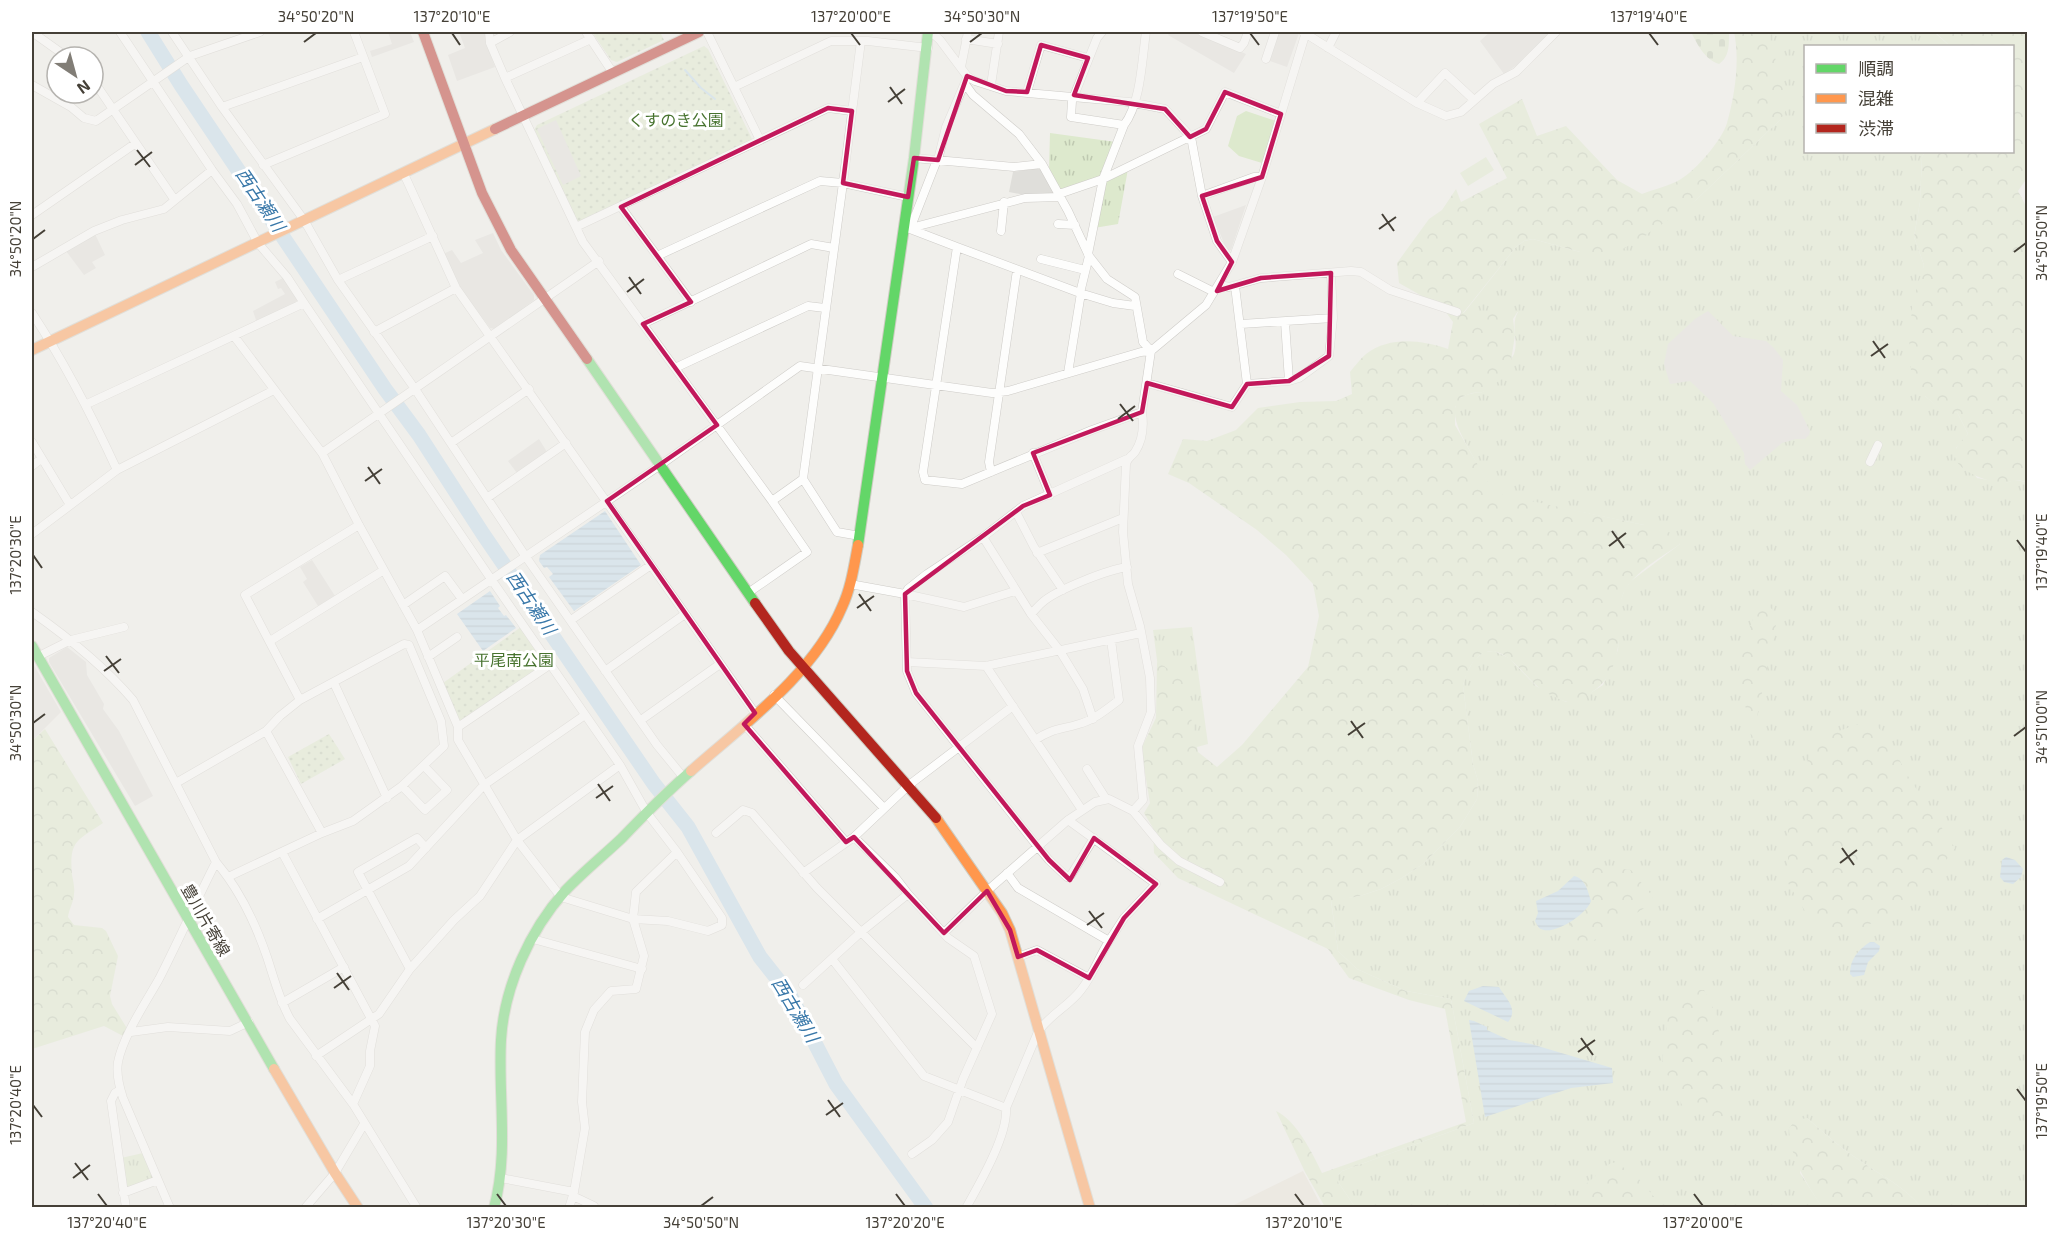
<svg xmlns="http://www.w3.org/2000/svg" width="2059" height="1239" font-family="'Exo 2','Noto Sans JP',sans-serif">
<defs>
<pattern id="grass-tufts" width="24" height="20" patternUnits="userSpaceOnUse" patternTransform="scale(1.5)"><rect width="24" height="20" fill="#dde9cd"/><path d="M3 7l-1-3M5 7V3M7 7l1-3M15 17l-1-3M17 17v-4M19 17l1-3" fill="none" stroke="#bfc9b1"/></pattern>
<pattern id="forest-crowns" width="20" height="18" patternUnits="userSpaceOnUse" patternTransform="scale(1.5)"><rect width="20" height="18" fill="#dde9cd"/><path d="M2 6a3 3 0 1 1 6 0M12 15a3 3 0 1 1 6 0" fill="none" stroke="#bfc9b1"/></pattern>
<pattern id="cemetery-stones" width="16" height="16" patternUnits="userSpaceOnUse" patternTransform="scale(1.5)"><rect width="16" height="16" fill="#dde9cd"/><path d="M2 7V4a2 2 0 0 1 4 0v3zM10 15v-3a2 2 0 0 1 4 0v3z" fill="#bfc9b1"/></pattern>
<pattern id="park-dots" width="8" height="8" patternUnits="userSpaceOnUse" patternTransform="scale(1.5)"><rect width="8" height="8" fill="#dde9cd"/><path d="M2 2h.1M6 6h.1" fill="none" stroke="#bfc9b1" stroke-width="1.8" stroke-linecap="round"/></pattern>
<pattern id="water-rules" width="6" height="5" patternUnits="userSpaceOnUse" patternTransform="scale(1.5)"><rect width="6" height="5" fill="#bed9eb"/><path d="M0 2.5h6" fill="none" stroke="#a5bbca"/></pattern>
</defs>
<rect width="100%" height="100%" fill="#f0efeb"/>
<path fill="#e3e0dc" d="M32,662l29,50 -29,29z"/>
<path fill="#e6e2d7" d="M1303,1171l19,36h-98l10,-2z"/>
<path fill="url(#grass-tufts)" d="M1768,32h168v2l14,12h-144v106h119l-3,5 -2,45 -6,35 10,28 -3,15 -3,116h7l23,19 9,-3 11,22 -12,14 21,30 28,5 9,-3 13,2v725h-106c-16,-20 -39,-31 -59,-45 -20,-13 -37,-28 -55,-44l-7,55 22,34h-467l-17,-25v-7l4,-4 132,-48 -23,-124 -45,-8 -49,-22 -19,-18 -7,-51 29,-4 21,-7 19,-10 23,-15 37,-37 17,-28 1,-18 -5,-17 -10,-78 3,-12 8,-14 10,-8 10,-1 15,7 27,28 30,16h10l27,-17 15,-35 2,-48 5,-13 6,-8 49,-37 -36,-19 -150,-31c-8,-14 -16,-28 -23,-41 -14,-25 -33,-59 12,-61 7,-9 27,-29 31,-38 5,-14 -4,-29 4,-42l-55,2 53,-67 8,-6 9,-2 47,13 85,-31 31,-21 85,-81z
M1050,133l66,9 -14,33 -37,15h-4l-12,-20z
M1128,169l-10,55 -24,4 11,-50z
M1192,627l16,117 -22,6 -27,-75 -6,-45z
M143,1153l12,27 -30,10 -4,-32z"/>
<path fill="url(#forest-crowns)" d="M1734,32h34l17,62 1,16 -5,9 -85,81 -15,12 -67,43 -12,1 -22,-4 -47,-13 -9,2 -8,6 -53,66 55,-2 -5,8 2,16 -6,39 -26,18 -11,1 -10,4 -7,10v18l39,68 150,32c16,-7 26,8 36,19 -18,13 -45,27 -56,48 -4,9 -4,16 -4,26 -1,29 -2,57 -28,74 -4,3 -10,8 -15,10 -6,2 -13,-1 -18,-3 -8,-4 -17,-8 -23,-14 -14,-12 -35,-45 -56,-30 -10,8 -14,19 -17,31l10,78 5,17 -1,18 -17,28 -37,37 -23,15 -19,10 -21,7 -29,5 7,50 19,18 49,22 45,8 23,124 -132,48 -4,4v7l17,25h-30l-20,-35 -29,-61c20,9 37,43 46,62l144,-51 -21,-113 -36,-9 -60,-22 -21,-29 -150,-71 -24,-25 -1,-25 -9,-15 6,-10 -9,-54 15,-31 1,-56 26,16 15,74 19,15 25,-22 66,-78 11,-51 -6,-32 -27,-29 -29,-25 -68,-47 -21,-9 15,-35 24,2 29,-11 22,-22 42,-6 36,-1 16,-7 -2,-22c5,-6 10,-13 16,-18 24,-18 55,-14 82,-5l5,-27 -10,-14 -44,-25 -2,-20 32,-44 13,-9 14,-21 5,13 46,-24 -28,-54 43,-25 15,37 29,-10 51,54 25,14c12,-5 28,-8 39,-15 15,-9 41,-39 46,-56 8,-28 13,-63 7,-91z
M1936,32h91v146l-9,13 10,19 -1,272c-4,-1 -9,-2 -14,-1 -4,0 -5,2 -9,2 -14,0 -57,-14 -48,-34 2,-5 8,-11 12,-15l-11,-22 -9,4 -23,-20h-7l-7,-24 -2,-34 4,-38 11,-35 -10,-28 6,-35 2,-45 3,-5h87v-106h-62l-14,-13z
M1766,604l7,6 4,10 -25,121 -13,-68 2,-26 18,-41z
M1871,719l19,22 16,32 49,75 -35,48 -59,33 -47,-3 -26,-43v-81l30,-63z
M45,729l58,94c-26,18 -34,17 -31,52 1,5 3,13 2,19 0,7 -5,15 -6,23l6,8 28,3 4,3 12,25 -8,40 2,8 16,26 -5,6 -19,-10 -72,23v-308z
M1596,866l35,4 22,27 -7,10 -58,37 -12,-4 -10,-29 9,-30z
M1690,990h14l13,26 12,105 -46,-14 -21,-43 6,-49z
M1807,1118c18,16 35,31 55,44 20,14 43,25 59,45h-99c-16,-24 -32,-49 -33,-79l7,-8z
M1612,1162l21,10 22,26 -11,9h-73l15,-23z"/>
<path fill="url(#cemetery-stones)" d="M1691,32h38c0,11 1,25 -10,32 -15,-5 -21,-19 -28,-32z"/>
<path fill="url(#park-dots)" d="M592,32h68l4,8 -47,22 -6,-2z
M704,46l4,3 45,92 -172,84 -4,-3 -43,-92 3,-5z
M521,627l26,36 -88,60 -16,-40z
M329,734l16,25 -44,25 -13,-27z"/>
<path fill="#dde9cd" d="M1246,111l30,10 -14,42 -23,-7 -11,-10 9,-30z
M1486,157l8,13 -26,16 -8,-13z"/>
<path fill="#dfdeda" d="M388,32h22l4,10 -42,15 -2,-6 22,-7z
M459,32h26l1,10 9,25 -38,14 -9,-26 17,-7z
M1170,32h26l50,22 -12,19 -66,-38z
M1277,32l22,1 -12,34 -20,-7z
M1490,32h62l-31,30 -17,12 -24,-33z
M556,120l25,56 -18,9 -26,-56z
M1040,168l3,1 12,21 -2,4 -23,2 -21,-4 4,-20z
M1246,205l-15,45h-4l-14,-33z
M493,233l8,17 33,45v5l-39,29 -5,-1 -30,-40 -17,-34 9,-4 9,13 22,-10 -8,-13z
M95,234l10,21 -13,7 4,6 -12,7 -18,-24z
M283,278l17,23 -43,22 -4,-12 32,-17 -4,-6 -3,1 -3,-7z
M1708,311l25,25 33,5 8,7 9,12 -2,31 16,14 13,26 -1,4 -4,4h-9l-14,4 -32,27 -5,-6 -1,-11 -31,-50 -23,-22 -20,3 -6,-20 4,-20 27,-25z
M539,439l8,13 -30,21 -9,-12z
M312,560l23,36 -17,10 -15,-24 4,-3 -7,-12z
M67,647l19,15 1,13 17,29 -1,5 16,22 34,65 -18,10 -86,-144v-4z"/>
<path fill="url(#water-rules)" d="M605,511l36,54 -67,46 -25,-34 4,-3 -6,-7 -3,1 -5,-7 1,-6z
M490,591l10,15 -2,2 6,8 2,-1 10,13 -33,23 -26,-37z
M2006,857l9,3 8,9 -2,8 -8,7 -9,-2 -4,-5 2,-17z
M1574,876c11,2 14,15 17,25 -4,13 -37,35 -50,28 -3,-1 -4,-5 -6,-8l3,-8 -2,-12 22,-10z
M1870,942h4l6,4 -1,5 -11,11 -4,13 -11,2 -3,-3c0,-15 8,-24 20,-32z
M1483,986l16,1c7,12 20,22 9,35l-44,-21 5,-10z
M1469,1020l5,1 13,6v3l22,10 22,4 81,24 1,15 -42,5 -86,29z"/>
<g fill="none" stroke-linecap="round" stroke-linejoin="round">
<path stroke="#bed9eb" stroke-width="2" d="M685,70l16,18 14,11"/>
<path stroke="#bed9eb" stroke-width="15" d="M148,32l33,53 204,304 34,46 64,99 171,250 34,43 72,130 30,38 46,89 90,124"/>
<defs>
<path id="street" d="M32,32l35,25
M120,32l92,138 25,34 21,39 29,34 17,26 185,273 131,189 27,48 30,39 45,66v7l-14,6 -40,-10 -35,-2 -72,-22 -44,-57 -59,-100v-13l-41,-97 -58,-105 -37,-72 -88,-117
M172,32l50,75 82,113 34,60 77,109 111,168 131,188 27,33
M489,32l1,11 15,35 78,164 189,259 35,51 -59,41
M586,32l27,41
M707,32l53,108
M931,32l9,8 27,36 8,5 31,10 123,11 36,7 26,28 11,59 52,-19h8
M1102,32l-5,6 -25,63 -1,16 53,8c17,-22 18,-66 22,-93
M1202,32l38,16 4,-5 4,-11
M1303,32l114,71 29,13 15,-4 32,-28 23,-12 40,-40
M966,39l32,5
M861,41l-18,142 65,14
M490,43l20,-11
M1328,48l8,-16
M1266,59l9,-27
M961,67l7,-35
M505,78l86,-39
M93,80l81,119
M965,84l8,11 46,39 23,30 26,47 21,45 18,23 28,18 8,45 8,9
M32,85l39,22 13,11 12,3 94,-65 70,-24
M991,85l8,-53
M734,87l97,-46h37l60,7
M1027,92l14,-47 47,13
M1417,103l28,-30 29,27
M222,107l141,-50
M914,158l100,9 28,-3
M937,160l-27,69 47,18
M938,160l8,-33 20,-47
M263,165l122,-51 -31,-82
M404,174l52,114 299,425
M1059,194l44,-15 103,-50 19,-37 56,22
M1202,196l15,45 15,21
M621,207l70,95
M32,215l104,-72
M1058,224l17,1
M576,227l252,-119 24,3
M903,230l122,-32 35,-1
M1001,231l3,-29
M1088,254l15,-75 21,-54
M657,256l163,-75 23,2 -40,296 34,53 23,4
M1041,259l44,11
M32,267l62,-36 28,-11 42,-11 48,-39
M1178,274l36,18
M338,280l95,-44
M1220,285l9,2 32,-9 90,-7 10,1 29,18 67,22
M1235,286l12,98
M1080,293l9,-37
M1135,306l-22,-3 -33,-10 -123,-46 -34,225 2,8 37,4 130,-54 50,-18
M32,313c33,50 60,103 85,157
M1285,322l4,59
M643,324l168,-80 23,4
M1241,324l92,-6
M374,332l82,-44
M675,368l133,-62 17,2
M1068,373l13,-80
M1147,383l85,24 15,-23 42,-3 10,-3 30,-22 4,-38 -2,-45
M87,404l217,-101
M32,442l38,63
M451,443l78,-54
M322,453l277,-192
M1033,453l17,42
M1870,462l8,-17
M32,466l9,-7
M991,472l-2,-10 28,-192
M487,498l79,-55
M772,501l31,-22
M1016,512l18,35 29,43
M32,534l85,-64 157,-80
M983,537l48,77 29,37 23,38 10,30
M1037,553l86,-35
M850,584l55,10 3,-5 19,-15 56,-37 40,-31 104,-47
M1015,591l-51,16 -59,-13 2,77 9,22 122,154 11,13 18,17 4,-2 23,-37
M403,605l42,-29 17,23
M32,612c37,26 71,53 101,88l83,162c24,28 39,60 51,95 7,21 12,42 23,62l63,85 64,104
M1031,614c4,-4 8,-9 13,-13 15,-12 63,-31 83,-34
M571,620l80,-55
M417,630l242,-164 141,-100 192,27 16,-2 133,-39 10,-1 55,-46 26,-43 30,-85 44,-145
M270,641l114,-71
M39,656l32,-16 53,-13
M428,657l29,-20
M907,662l79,4 155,-33
M986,666l96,144
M605,671l80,-57
M334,683l53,115
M774,695l110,113
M300,700l-55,-105 114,-70
M641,720l79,-56
M744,724l102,118
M458,727l93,-63
M266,731l56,102
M1035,740c18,-12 25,-10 44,-16 15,-4 28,-15 40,-24l-8,-60
M1087,769l19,30
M176,783l90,-52 14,-15 20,-16 104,-56 5,1 32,76 3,25 -42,40 -49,35 -31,12 -94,44
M402,786l23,24 22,-20 -23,-24
M1133,811l10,-11 -5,-54 13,-34 -1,-34 -10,-52 -12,-42 -5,-52 3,-68c1,-6 5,-7 9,-12 8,-12 9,-26 7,-40l9,-61
M1068,820l88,64 -32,34 -15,23
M716,833l27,-23 9,3 65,75 160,160
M854,837l41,40 13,17 40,44 26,18 18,58 -29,65 -15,43 -16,18 -20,14
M282,852l93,174 -5,25v15l-17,38
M803,873l51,-36 55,-52 104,-79
M317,919l92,-53 75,-81 101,-70
M944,933l43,-42 81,-71 27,-18 14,-3 24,12 28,34 18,16 41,21
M533,939l109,30
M1018,957l19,-7 52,28
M832,959l92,117 82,32
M410,969l-52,-97 59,-34 9,10
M803,985l58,-53 47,-38
M282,1003l62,-36
M131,1032l37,-5 62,4 19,-9
M316,1056l63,-42 31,-45 44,-49 26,-24 37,-56 103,-75
M120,1090l-5,3 -4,8 15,107
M501,1178l73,14
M123,1193l35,-13
M573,1196l21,10
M170,1208l-47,-110c-4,-12 -7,-24 -5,-36 5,-26 28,-60 41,-83 20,-39 37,-78 57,-117
M305,1208l30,-35 29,-49
M569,1208l5,-16 11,-64 -3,-26 3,-70 9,-22 17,-19 25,-2 8,-33 -11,-37 3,-27 41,-40
M966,1208c14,-25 42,-73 40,-100l32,-76c11,-17 31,-26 43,-42 12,-15 18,-33 28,-49l-91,-53 -11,-15"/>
<path id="fast" d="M587,359l168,244
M858,545l56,-387 14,-126
M32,646l242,423
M494,1208c15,-56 4,-111 7,-168 3,-53 29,-110 64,-149 18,-19 38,-35 57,-53 22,-23 45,-46 69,-67"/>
<path id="slow" d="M32,350l463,-221
M691,771c52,-46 123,-97 151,-164 9,-19 12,-41 16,-62
M936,818l66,95 8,17 80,278
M274,1069l61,104 23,35"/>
<path id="jam" d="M423,32l59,161 29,57 76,109
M495,129l204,-97
M755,603l34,48 147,167"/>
</defs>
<use href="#street" stroke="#ceccc8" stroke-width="9"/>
<use href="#fast" stroke="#ceccc2" stroke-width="12"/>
<use href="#slow" stroke="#ceccc2" stroke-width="12"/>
<use href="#jam" stroke="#ceccc2" stroke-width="12"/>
<use href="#street" stroke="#fdfdfc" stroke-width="8"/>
<use href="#fast" stroke="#63d668" stroke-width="10"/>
<use href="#slow" stroke="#ff974d" stroke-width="10"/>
<use href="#jam" stroke="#b3261e" stroke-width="10"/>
</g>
<path d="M0 0H2059V1239H0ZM1041,45l47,13 -14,37 91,14 25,28 16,-8 19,-37 56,22 -19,63 -60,19 15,45 15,21 -15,29 44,-13 70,-5 -2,83 -40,25 -42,3 -15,23 -85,-24 -5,29 -109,41 17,42 -27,11 -118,88 2,77 9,22 133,167 21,20 24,-42 62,46 -32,34 -35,60 -52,-28 -19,7 -8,-27 -23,-39 -43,42 -90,-96 -8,5 -102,-118 11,-11 -148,-212 110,-76 -74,-101 48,-22 -70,-95 207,-99 24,3 -9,72 65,14 6,-39 24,2 29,-84 39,15 21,1z" fill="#f0efeb" fill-opacity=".55" fill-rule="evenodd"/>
<path fill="none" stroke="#c2185b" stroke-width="4.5" stroke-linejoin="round" d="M1041,45l47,13 -14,37 91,14 25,28 16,-8 19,-37 56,22 -19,63 -60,19 15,45 15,21 -15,29 44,-13 70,-5 -2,83 -40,25 -42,3 -15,23 -85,-24 -5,29 -109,41 17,42 -27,11 -118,88 2,77 9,22 133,167 21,20 24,-42 62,46 -32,34 -35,60 -52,-28 -19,7 -8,-27 -23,-39 -43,42 -90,-96 -8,5 -102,-118 11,-11 -148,-212 110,-76 -74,-101 48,-22 -70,-95 207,-99 24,3 -9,72 65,14 6,-39 24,2 29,-84 39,15 21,1z"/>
<path fill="none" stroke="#454037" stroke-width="2" d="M452,33l8,12M851,33l9,12M1250,33l9,12M1649,33l9,12M304,42l12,-9M970,42l12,-9M890,87l12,17M888,102l17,-13M137,150l13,17M135,165l17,-13M1382,214l12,17M1379,229l17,-12M33,239l12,-9M2014,252l12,-9M629,277l12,17M627,292l17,-13M1873,341l12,17M1871,356l17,-12M1120,404l13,17M1118,419l17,-13M368,467l12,17M365,481l17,-12M1612,531l12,17M2017,540l9,12M1609,546l17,-13M33,555l9,13M859,594l12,17M857,608l17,-12M106,656l13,17M104,671l17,-12M1351,721l12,17M33,723l12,-9M1348,735l17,-12M2014,736l12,-9M598,784l12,17M596,798l17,-12M1842,848l12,17M1840,863l17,-13M1089,911l13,17M1087,925l17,-12M337,973l12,17M334,988l17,-12M1581,1038l12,17M1578,1052l17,-12M2017,1089l9,12M828,1100l12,17M33,1105l9,12M826,1115l17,-12M75,1163l13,17M73,1178l17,-13M98,1194l9,12M497,1194l9,12M896,1194l9,12M1295,1194l9,12M1694,1194l9,12M701,1206l12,-9"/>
<g text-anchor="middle" stroke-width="6" stroke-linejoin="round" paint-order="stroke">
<g font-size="16" fill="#47732f" stroke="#fff">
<text x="676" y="126">くすのき公園</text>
<text x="514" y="666">平尾南公園</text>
</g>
<g font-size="16" fill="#454037" stroke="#fff">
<text transform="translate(206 920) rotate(60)" y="6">豊川片寄線</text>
</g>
<g font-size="18" font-style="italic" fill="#3978a9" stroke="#fff">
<text transform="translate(260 200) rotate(56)" y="6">西古瀬川</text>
<text transform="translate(531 603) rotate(56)" y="6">西古瀬川</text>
<text transform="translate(795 1010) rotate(59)" y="6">西古瀬川</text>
</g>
</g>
<rect width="2059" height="1239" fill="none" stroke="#ffffff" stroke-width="66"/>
<rect x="1804" y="45" width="210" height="108" fill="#ffffff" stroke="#b5b3af" stroke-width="1.5"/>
<rect x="1816" y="64" width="30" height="9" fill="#63d668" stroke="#b5b3af" stroke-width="1.5"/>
<text x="1858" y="75" font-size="18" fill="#454037">順調</text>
<rect x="1816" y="94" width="30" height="9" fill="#ff974d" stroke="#b5b3af" stroke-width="1.5"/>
<text x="1858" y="105" font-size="18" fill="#454037">混雑</text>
<rect x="1816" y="124" width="30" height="9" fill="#b3261e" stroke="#b5b3af" stroke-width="1.5"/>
<text x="1858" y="135" font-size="18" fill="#454037">渋滞</text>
<g transform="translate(75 75) rotate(144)"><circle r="28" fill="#ffffff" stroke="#b5b3af" stroke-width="1.5"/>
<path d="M0-4.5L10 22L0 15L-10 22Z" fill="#817d76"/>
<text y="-9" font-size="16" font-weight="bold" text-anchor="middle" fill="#454037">N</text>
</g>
<rect x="33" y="33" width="1993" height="1173" fill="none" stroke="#454037" stroke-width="2"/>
<g font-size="15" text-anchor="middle" fill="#454037">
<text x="316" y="22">34°50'20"N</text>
<text x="452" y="22">137°20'10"E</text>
<text x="851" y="22">137°20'00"E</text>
<text x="982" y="22">34°50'30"N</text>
<text x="1250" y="22">137°19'50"E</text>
<text x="1649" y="22">137°19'40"E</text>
<text transform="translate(16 239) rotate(-90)" y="5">34°50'20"N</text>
<text transform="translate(2042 243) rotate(-90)" y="5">34°50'50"N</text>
<text transform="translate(2042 552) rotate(-90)" y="5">137°19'40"E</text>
<text transform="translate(16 555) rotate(-90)" y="5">137°20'30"E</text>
<text transform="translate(16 723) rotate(-90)" y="5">34°50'30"N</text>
<text transform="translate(2042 727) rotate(-90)" y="5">34°51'00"N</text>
<text transform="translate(2042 1101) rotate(-90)" y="5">137°19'50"E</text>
<text transform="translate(16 1105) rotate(-90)" y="5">137°20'40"E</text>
<text x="107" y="1228">137°20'40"E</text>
<text x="506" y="1228">137°20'30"E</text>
<text x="701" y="1228">34°50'50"N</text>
<text x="905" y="1228">137°20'20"E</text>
<text x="1304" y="1228">137°20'10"E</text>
<text x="1703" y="1228">137°20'00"E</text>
</g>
</svg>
